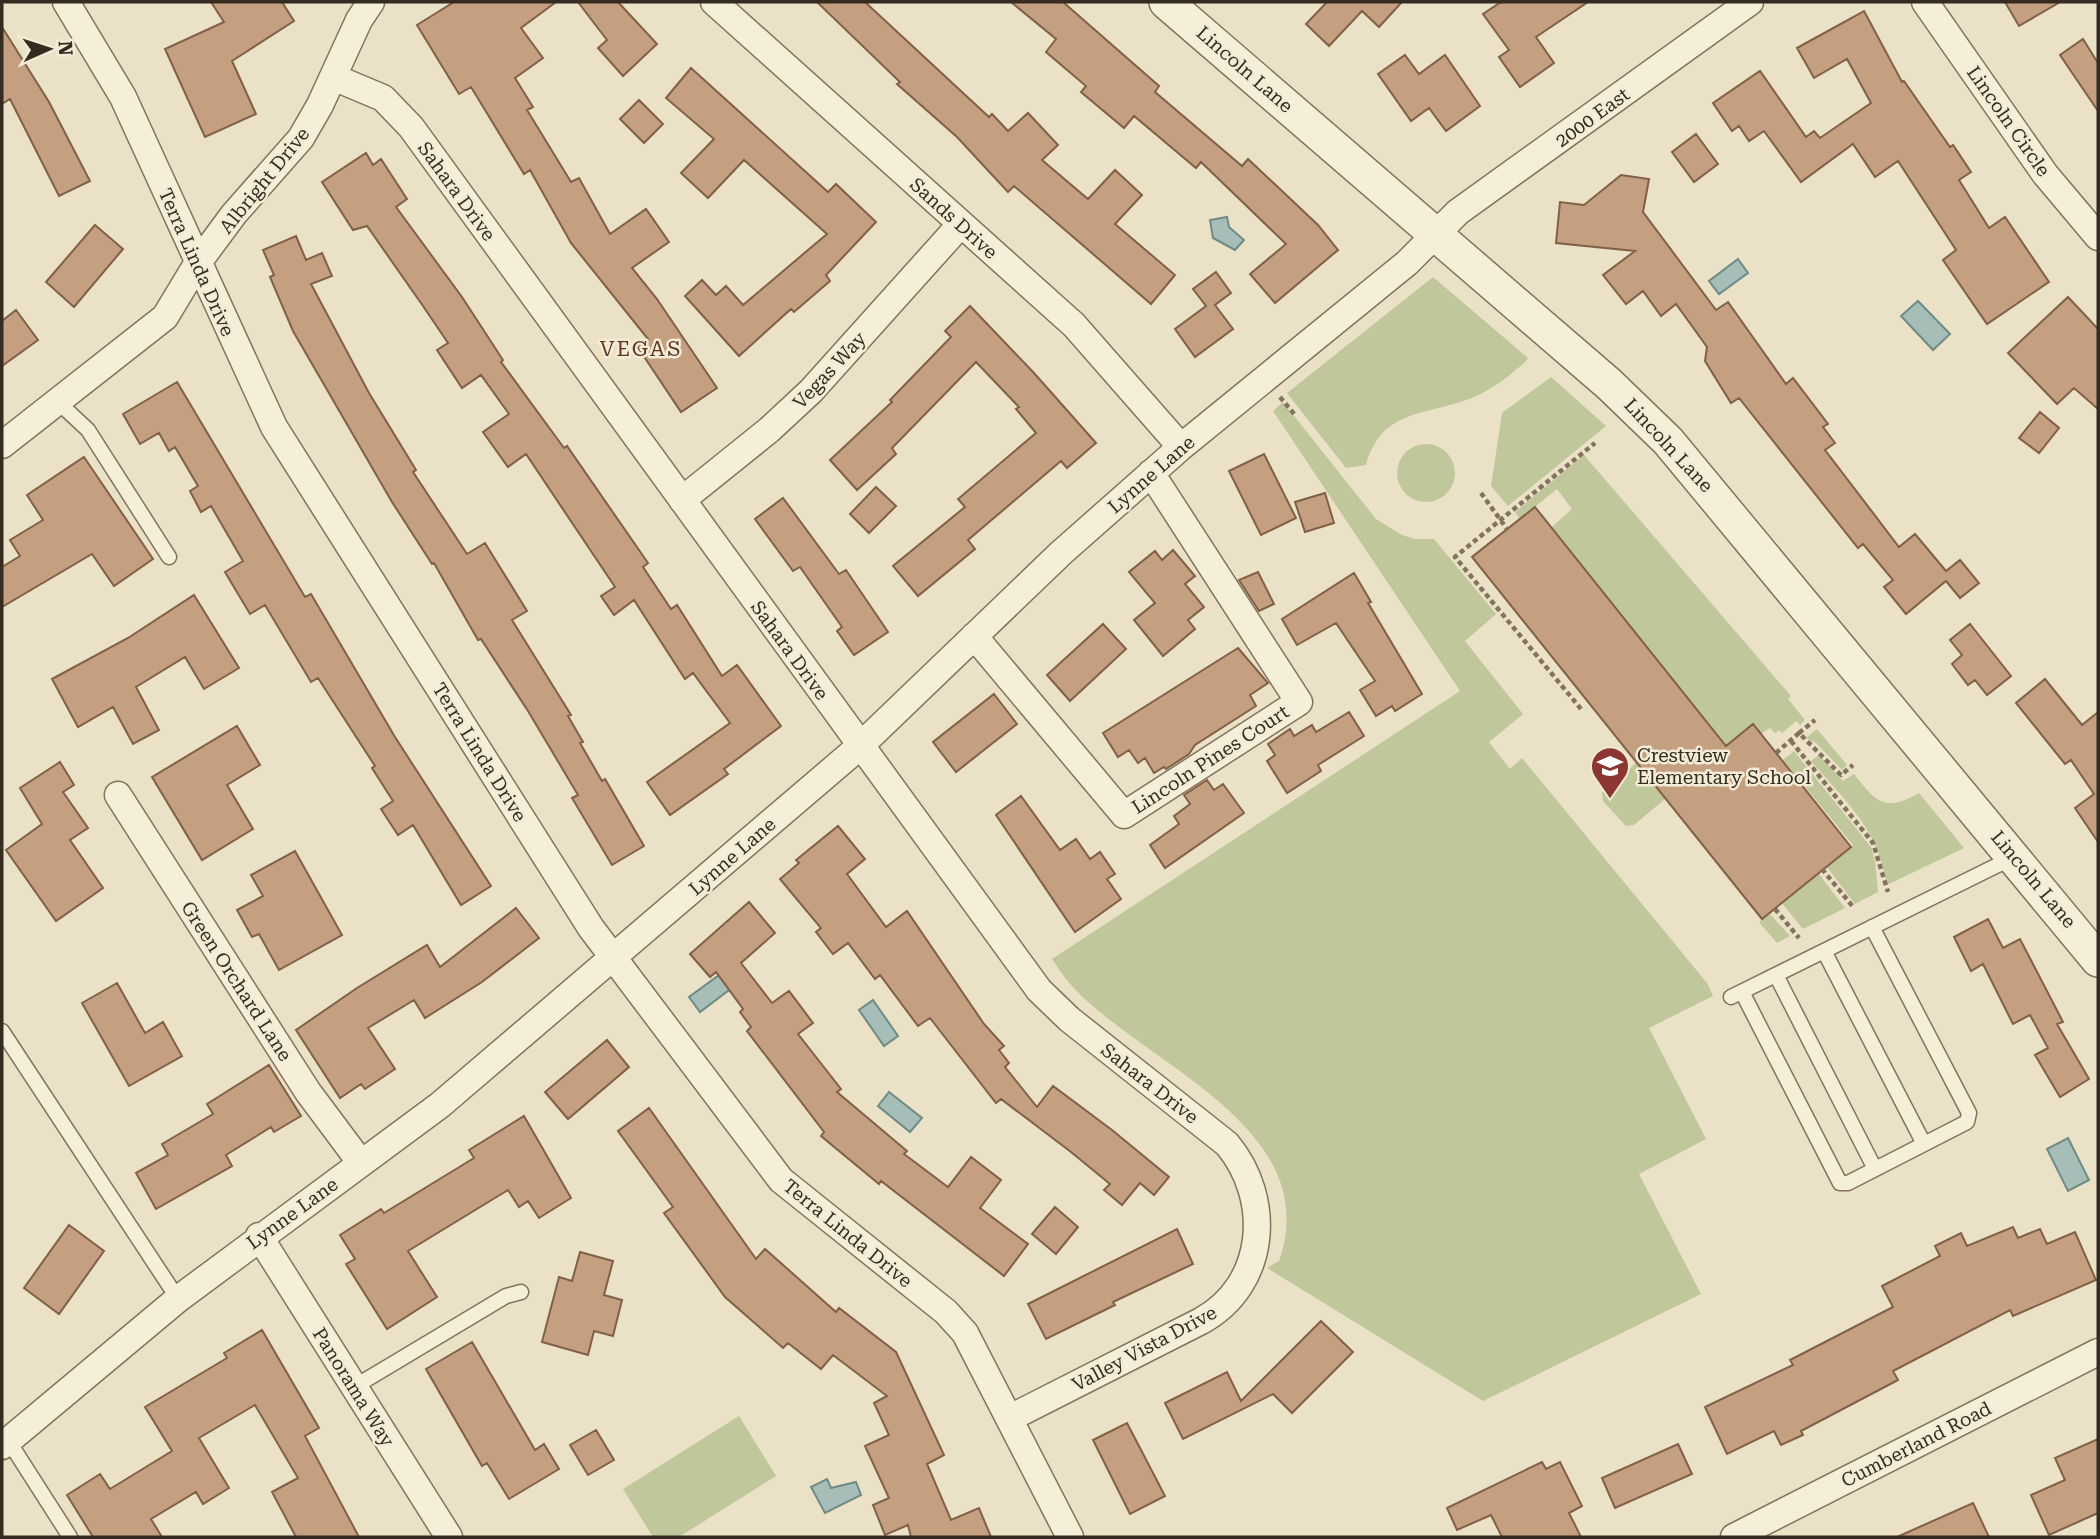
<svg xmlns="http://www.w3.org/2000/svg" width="2100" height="1539" font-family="'Roboto Serif',serif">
<rect width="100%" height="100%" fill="#eae1c6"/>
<path fill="#c0c79b" d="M1433,277l95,81 -1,2c-15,14 -34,29 -53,37 -45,19 -92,10 -108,68l-20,3 -59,-75z
M1551,377l55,49 -98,80 -17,-20 11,-73z
M1283,402l93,117 26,16 13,4h19l62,75 -31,27 58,73 -34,28 21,27 12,-11 185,225 6,13 -64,32 57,111 -67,35 62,120 -218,107 -216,-133 12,-7c47,-135 -137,-197 -208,-276 -7,-8 -13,-17 -19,-26l408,-268 -187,-280z
M1397 473a29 29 0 1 1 58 0a29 29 0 1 1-58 0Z
M1584,455l207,241 -3,3 17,21 -5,5 -4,-4 -14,12 -3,-3 -4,3 -5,-5 -9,6 -8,-10 -27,22 -175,-218 21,-19 -15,-20 -37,30 -5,-7z
M1817,729l30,36 -5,5 -26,-27 -10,-5z
M1794,751l77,96 4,14 3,31 -23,12 -28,-37 26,-22 -70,-85z
M1819,755l24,26 11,-7c22,28 31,39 65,19l45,55 -75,36 -3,-2c-8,-53 -41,-81 -75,-121z
M1636,763l29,36 -31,26 -8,1 -23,-25 -1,-9z
M1819,874l26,34 -42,21 -21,-26z
M1770,914l20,22 -13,7 -18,-21z
M739,1416l37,60 -97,61h-26l-30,-48z"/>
<path fill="#a7beb8" stroke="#6f8b85" stroke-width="2" d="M1227,217l2,10 15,13 -9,10 -22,-12 -3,-18z
M1738,259l10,14 -29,21 -10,-13z
M1918,301l32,33 -17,16 -32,-34z
M722,973l11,14 -33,25 -11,-15z
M873,1000l25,36 -14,10 -25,-36z
M889,1092l33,26 -12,14 -32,-26z
M2068,1138l21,42 -21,11 -21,-42z
M827,1479l4,9 25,-6 5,13 -36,18 -14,-26z"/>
<path fill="#c49f80" stroke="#806046" stroke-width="2" d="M211,2h71l12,19 -62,40 24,53 -51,23 -40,-88 59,-27z
M454,2h102l-35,26 22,30 -28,20 18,29 -6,3 44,72 8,-4 31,56 36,-25 23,33 -37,26 25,31 60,89 -36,24 -44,-66 11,-7 -77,-96 -41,-73 -6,4 -53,-87 -12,7 -42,-69z
M578,2h40l39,42 -34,32 -25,-28 9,-8z
M817,2h48l124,115 3,-3 16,17 20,-18 30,32 -16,15 46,39 27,-29 27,25 -27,29 60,51 -24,29 -137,-118 -6,6 -51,-55 -60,-53 3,-2z
M1011,2h52l96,84 -4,6 87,74 6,-7 70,66 20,25 -63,53 -25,-29 36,-30 -85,-82 -5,6 -62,-52 -10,12 -43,-36 5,-6 -40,-34 10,-13z
M1327,2h75l-23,25 -17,-16 -33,35 -23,-22z
M1501,2h87l-52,35 18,26 -34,24 -21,-30 10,-7 -26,-36z
M2005,2h55l-41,24z
M1864,11l38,71 2,-1 46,66 3,-2 18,27 -12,8 30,48 16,-11 44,65 -62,42 -44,-64 13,-10 -58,-89 -23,16 -22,-33 -52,38 -37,-51 -15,10 -10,-15 -7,5 -19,-28 47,-32 46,66 8,-6 6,7 51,-35 -24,-44 -33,19 -17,-30z
M2,27l47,75 41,79 -31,15 -49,-97 -8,5z
M2083,39l15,24v48l-38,-56z
M1405,55l14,19 26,-19 35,51 -34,25 -17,-23 -18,13 -33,-47z
M691,68l137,124 8,-8 40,38 -50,53 4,6 -36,31 -3,-3 -52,47 -54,-60 17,-16 14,15 10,-9 17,19 84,-71 -83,-74 -36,38 -27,-25 33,-34 -48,-41z
M639,100l24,24 -19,19 -24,-24z
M1696,134l22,30 -24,18 -22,-30z
M366,153l7,12 8,-6 26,40 -11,8 66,90 41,63 -2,2 63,86 3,-2 81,117 -5,4 28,42 6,-4 45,71 15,-11 44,61 -57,43 4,5 -58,41 -23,-33 83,-59 -37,-50 -8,6 -51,-79 -20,15 -13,-19 14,-9 -89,-133 -18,13 -25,-35 26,-18 -28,-39 -19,13 -25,-38 11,-7 -25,-37 -56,-80 -14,4 -31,-48z
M1621,175l28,4 -6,33 73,98 12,-8 58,82 7,-6 35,46 -5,3 12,16 -10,7 74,97 16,-13 31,37 14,-11 19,23 -19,15 -14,-17 -40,33 -22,-27 9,-7 -30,-36 -5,4 -119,-150 -8,5 -26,-42 2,-14 -31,-43 -15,12 -18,-25 -17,13 -23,-29 32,-24 -79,-8 4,-41 24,3z
M95,225l28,24 -49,58 -28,-25z
M296,236l10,24 16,-7 10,23 -21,8 58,109 47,77 -3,2 54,82 18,-11 42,68 -15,9 59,95 -3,1 15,26 -3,1 22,38 3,-2 39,67 -32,19 -40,-67 6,-3 -50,-84 -47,-72 -3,1 -44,-77 -2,1 -40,-62 -99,-171 -23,-54 4,-2 -11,-25z
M1216,272l15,21 -16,12 18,24 -38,28 -20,-28 31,-23 -13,-17z
M2068,297l30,32v80l-24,-21 -17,16 -49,-51z
M970,306l64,67 62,70 -29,25 -6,-7 -93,79 7,9 -57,47 -25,-30 72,-59 -7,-8 78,-66 -20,-24 3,-2 -43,-45 -84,86 4,6 -39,36 -27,-30 62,-58 -2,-2 61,-63 -6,-6z
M16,310l22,30 -36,26v-45z
M177,382l128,215 6,-3 84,143 96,149 -30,19 -48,-80 -15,10 -17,-26 12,-8 -21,-33 3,-2 -57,-88 -7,4 -46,-77 -15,9 -25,-42 18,-11 -32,-55 -10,6 -11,-21 8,-5 -23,-39 -6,4 -10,-18 -19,11 -17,-30z
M2040,412l19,16 -20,25 -20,-15z
M1264,454l32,64 -35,17 -32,-64z
M84,457l69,102 -39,27 -22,-32 -90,53v-40l18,-11 -10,-16 33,-20 -16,-25z
M876,487l20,19 -27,27 -19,-19z
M1325,493l9,30 -29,9 -10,-30z
M783,498l56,76 7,-4 42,62 -34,23 -17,-24 5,-4 -42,-60 -7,4 -38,-52z
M1535,507l191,239 27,-22 98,123 -89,72 -290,-362z
M1173,550l22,26 -10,8 19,23 -16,13 7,9 -32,27 -29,-36 21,-17 -26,-31 26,-21 7,9z
M1258,572l16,32 -15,7 -20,-31z
M1354,573l17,29 -3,1 54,91 -27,17 -3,-5 -16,10 -16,-26 15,-9 -39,-58 -39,22 -15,-26z
M194,595l45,73 -35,21 -19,-32 -49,30 23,43 -26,14 -20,-37 -35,20 -26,-48 76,-41z
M1103,624l23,25 -56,52 -23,-26z
M1970,624l41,52 -24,19 -12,-15 -7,5 -16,-21 10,-9 -12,-15z
M1238,648l30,35 -18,12 6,11 -61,39 -6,9 -23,15 -2,-2 -10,6 -9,-15 -7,5 -9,-13 -11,7 -15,-24z
M2045,679l37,46 16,-13v130l-23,-34 19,-14 -23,-34 -6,4 -49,-61z
M994,694l23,30 -61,48 -23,-30z
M1349,712l15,24 -46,29 3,6 -34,22 -20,-32 8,-6 -7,-11 22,-15 4,7 18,-11 4,7z
M237,726l23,39 -33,20 26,44 -51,31 -50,-83z
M60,762l14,23 -11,7 25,36 -18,12 33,48 -47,33 -50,-71 36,-26 -22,-36z
M1207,780l7,10 9,-6 21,29 -79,55 -15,-23 29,-21 -5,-8 16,-12 -6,-9z
M1021,796l39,54 16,-11 14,20 10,-7 15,22 -8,5 14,20 -46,33 -79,-117z
M838,826l27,33 -18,15 39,53 21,-16 77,113 20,22 -5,4 10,13 -4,4 32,40 16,-21 59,44 57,47 -15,18 -14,-12 -18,22 -18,-15 6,-6 -39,-32 -70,-53 -5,4 -66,-85 -12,8 -38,-51 -5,4 -27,-36 -15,11 -17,-22 5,-4 -41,-49 19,-16 -3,-3z
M295,851l47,84 -63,35 -20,-36 -7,3 -15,-27 26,-14 -12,-21z
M749,902l26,31 -34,30 31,40 17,-12 24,32 -15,11 43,55 -4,3 70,59 -3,3 44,33 23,-30 30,23 -21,28 48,36 -24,32 -123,-95 -2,3 -58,-48 3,-4 -77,-101 4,-4 -11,-15 3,-3 -27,-37 -6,5 -20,-23z
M516,908l23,30 -57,44 -57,36 -11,-18 -46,28 27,41 -30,20 -4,-5 -21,14 -44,-68 61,-42 70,-43 13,22z
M1988,919l15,29 17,-9 43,83 -6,2 32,55 -29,18 -25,-42 13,-7 -18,-33 -17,9 -30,-60 -12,7 -17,-34z
M117,983l28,50 18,-11 19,34 -53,30 -47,-83z
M607,1040l22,27 -61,52 -23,-27z
M269,1065l32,51 -27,16 -3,-5 -45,28 6,11 -76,43 -20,-36 32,-18 -6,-11 51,-30 -6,-10z
M649,1108l107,151 9,-10 71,63 3,-4 57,44 48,103 -17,9 24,56 28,-12 12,29h-80l-3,-12 -23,10 -12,-30 16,-7 -24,-52 24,-11 -15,-32 13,-7 -54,-41 -12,14 -33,-26 -5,5 -58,-51 -61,-84 9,-6 -55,-76z
M524,1116l47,82 -32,20 -11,-17 -9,6 -11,-17 -100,61 29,46 -50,32 -41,-65 9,-5 -15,-24 41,-26 3,4 90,-55 -5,-8z
M1055,1207l23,20 -22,27 -24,-20z
M69,1225l35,26 -45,63 -35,-26z
M2013,1227l5,11 22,-9 7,15 28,-12 21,48 -83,36 -3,-6 -117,61 5,9 -97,51 2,4 -22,10 -7,-14 -47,23 -22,-47 88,-42 -3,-5 103,-53 -11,-21 58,-30 -5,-10 26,-13 6,13z
M1177,1229l16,35 -80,38 2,3 -69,34 -18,-35z
M580,1252l33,9 -9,34 18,5 -9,36 -19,-5 -6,24 -46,-13 17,-65 13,4z
M1321,1321l32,31 -61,61 -19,-19 -90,45 -18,-36 62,-31 14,29z
M262,1330l57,98 -14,8 54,101h-63l-24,-45 26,-14 -43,-73 -56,33 30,50 -26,16 -7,-12 -45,27 11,18h-69l-26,-42 33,-21 10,15 62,-38 -27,-44 82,-49 -3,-5z
M472,1342l63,108 9,-6 15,25 -50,30 -22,-36 -5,3 -56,-97z
M1127,1423l38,73 -35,18 -37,-74z
M596,1430l18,30 -26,15 -18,-30z
M2098,1439v74l-49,22 -18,-40 34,-15 -10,-22z
M1678,1444l14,30 -77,34 -13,-30z
M1542,1462l4,7 14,-7 22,44 -13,7 12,24h-79l-11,-22 -34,15 -10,-22z
M1973,1503l16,34h-92z"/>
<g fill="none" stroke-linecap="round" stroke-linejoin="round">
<defs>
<path id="service" d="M58,402l30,28 81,127
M1824,951l100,193
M1776,975l99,194
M1742,992l98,191h8l119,-61 2,-9 -97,-186
M1731,997l283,-140
M2,1031l176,268
M354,1387l152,-91 15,-4
M8,1440l62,97"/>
<path id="minor" d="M66,2l57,95 151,330 317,501 190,252 165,132 19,21 105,204
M714,2l360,323 107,122
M1925,2l120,172 53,63
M333,77l50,21 28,29 628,863 30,29 158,125c46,55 40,141 -26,177l-191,97
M2,445l163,-128 32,-53 37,-50 67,-76 19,-33 39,-85 12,-18
M682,500l87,-70 42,-39 150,-167
M974,636l150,179 175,-113 -148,-229
M118,795l190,297 53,71
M259,1236l190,301
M2,1446l176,-147 262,-194 419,-358 202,-194 120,-106 226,-184 51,-51 292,-210
M1734,1537l364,-185"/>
<path id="tertiary" d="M1166,2l443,382 59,57 430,519"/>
</defs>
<use href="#service" stroke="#83735e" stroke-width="17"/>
<use href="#minor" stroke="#83735e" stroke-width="29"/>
<use href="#tertiary" stroke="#83735e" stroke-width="36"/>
<path stroke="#83735e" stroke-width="4.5" stroke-dasharray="5 3.5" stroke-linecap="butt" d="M1280,397l15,18
M1481,493l26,36
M1581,709l-126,-152 140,-114
M1799,733l16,-13
M1791,741l82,102 15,49
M1776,753l23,-20 42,42 12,-10
M1822,869l32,39
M1775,909l24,29"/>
<use href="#service" stroke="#f5eed9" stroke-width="14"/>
<use href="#minor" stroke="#f5eed9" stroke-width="26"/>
<use href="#tertiary" stroke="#f5eed9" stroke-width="33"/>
</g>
<defs>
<symbol id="school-pin" viewBox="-11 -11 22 30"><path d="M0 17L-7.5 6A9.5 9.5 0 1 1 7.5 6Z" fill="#8c3734" stroke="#f2ebd5"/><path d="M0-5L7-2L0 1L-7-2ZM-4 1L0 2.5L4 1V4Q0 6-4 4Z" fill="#fff"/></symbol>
</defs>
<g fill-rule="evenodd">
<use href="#school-pin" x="1588" y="744" width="44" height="60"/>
</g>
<g text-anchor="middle" stroke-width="5" stroke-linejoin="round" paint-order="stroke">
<g font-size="19" fill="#352b20" stroke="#f2ebd5">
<text transform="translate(1245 69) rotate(41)" y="7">Lincoln Lane</text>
<text transform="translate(1592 117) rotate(-36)" y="7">2000 East</text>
<text transform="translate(2009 121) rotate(55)" y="7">Lincoln Circle</text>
<text transform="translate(264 180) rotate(-51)" y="7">Albright Drive</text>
<text transform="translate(457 191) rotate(54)" y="7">Sahara Drive</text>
<text transform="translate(954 218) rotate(42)" y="7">Sands Drive</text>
<text transform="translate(197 262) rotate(66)" y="7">Terra Linda Drive</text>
<text transform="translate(829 370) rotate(-47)" y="7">Vegas Way</text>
<text transform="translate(1669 445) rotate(47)" y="7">Lincoln Lane</text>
<text transform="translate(1151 474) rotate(-41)" y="7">Lynne Lane</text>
<text transform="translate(790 650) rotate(54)" y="7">Sahara Drive</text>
<text transform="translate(480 752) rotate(58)" y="7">Terra Linda Drive</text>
<text transform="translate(1210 759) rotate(-33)" y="7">Lincoln Pines Court</text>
<text transform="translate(732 856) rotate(-41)" y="7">Lynne Lane</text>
<text transform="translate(2034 879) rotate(50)" y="7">Lincoln Lane</text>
<text transform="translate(237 981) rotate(57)" y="7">Green Orchard Lane</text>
<text transform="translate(1150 1083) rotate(38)" y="7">Sahara Drive</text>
<text transform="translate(292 1213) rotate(-36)" y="7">Lynne Lane</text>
<text transform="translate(848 1233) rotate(39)" y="7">Terra Linda Drive</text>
<text transform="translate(1144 1348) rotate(-28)" y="7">Valley Vista Drive</text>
<text transform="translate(354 1387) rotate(58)" y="7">Panorama Way</text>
<text transform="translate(1916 1444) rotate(-27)" y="7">Cumberland Road</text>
</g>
<g font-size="19" fill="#352b20" stroke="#f2ebd5" text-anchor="start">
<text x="1637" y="762">Crestview<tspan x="1637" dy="22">Elementary School</tspan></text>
</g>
<g font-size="21" letter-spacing="2" fill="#5d3224" stroke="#f2ebd5">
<text x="641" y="356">VEGAS</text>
</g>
</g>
<rect width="2100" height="1539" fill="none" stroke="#352b20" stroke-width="7"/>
<g transform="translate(49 49) rotate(87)" stroke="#f2ebd5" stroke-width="5" paint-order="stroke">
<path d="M0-5L12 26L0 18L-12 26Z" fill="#352b20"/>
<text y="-10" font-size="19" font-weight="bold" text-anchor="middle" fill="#352b20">N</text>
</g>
</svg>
